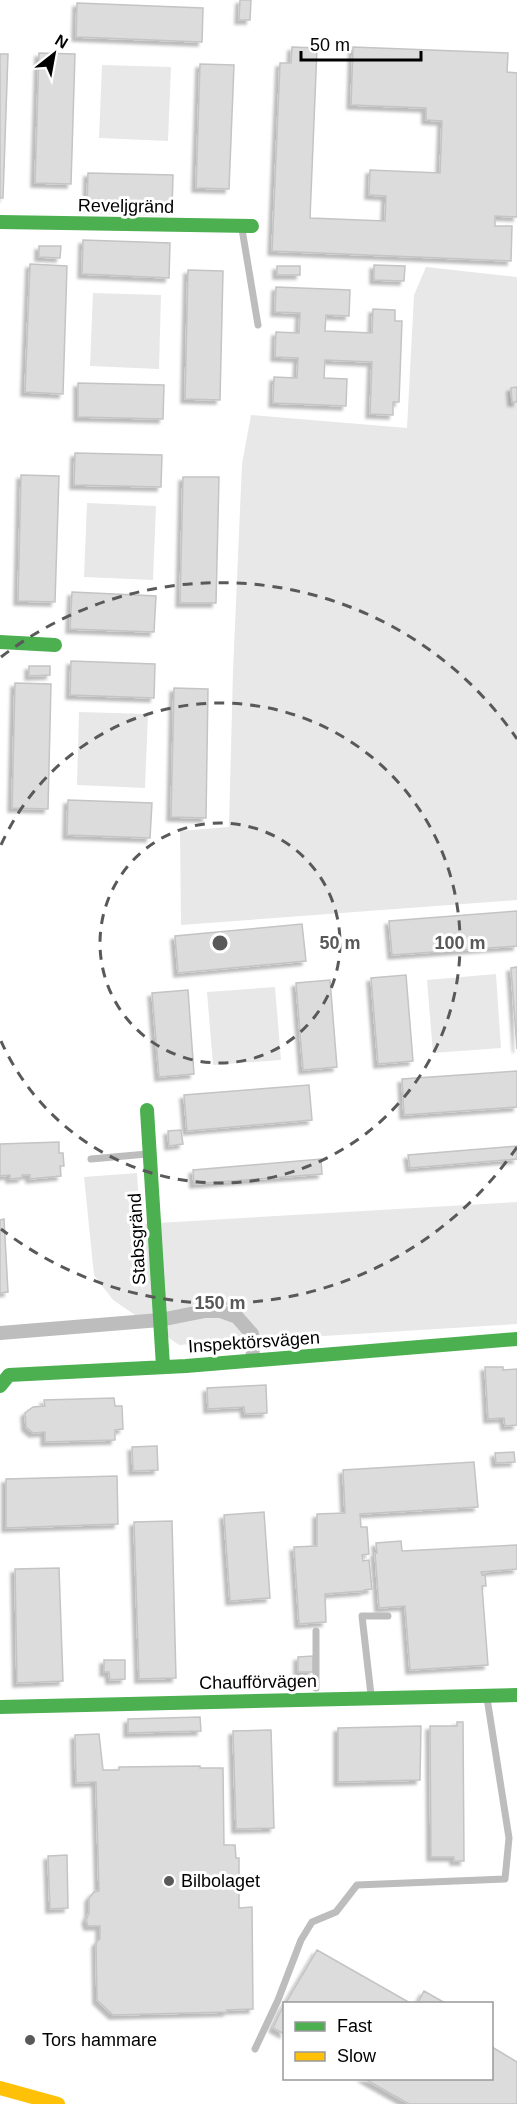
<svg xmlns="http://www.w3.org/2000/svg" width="517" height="2104" font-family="Helvetica,sans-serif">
<defs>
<filter id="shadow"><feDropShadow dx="-4" dy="4" stdDeviation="1.5" flood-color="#0004"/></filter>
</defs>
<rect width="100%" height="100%" fill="#fff"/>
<path fill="#e8e8e8" d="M102,65l69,2 -3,74 -69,-3z
M426,267l91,10v623l-336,25 -1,-94 49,-4 4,-156 9,-207 9,-49 156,13 7,-133z
M93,293l68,2 -2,74 -69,-3z
M87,503l69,3 -3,74 -69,-3z
M79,712l69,2 -3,74 -68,-3z
M496,974l5,74 -68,5 -6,-73z
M275,987l6,73 -68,5 -6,-73z
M137,1173l3,51 377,-22v122l-338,21 -66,-45 -19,-25 -10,-98z"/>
<path fill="#dcdcdc" stroke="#c4c4c4" stroke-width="1.5" filter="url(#shadow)" d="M240,0h11l-1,20h-11z
M77,3l126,5 -1,34 -126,-5z
M292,47l25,1 -7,170 75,3 1,-25 -17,-1 1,-25 70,3 2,-52 -16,-1v-12l-75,-3 2,-58 155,6 -1,19 10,1v144l-22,-1v10h17l-1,35 -239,-10 8,-188h11z
M39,53l36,1 -4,130 -36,-1z
M0,54h8l-5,144h-3z
M200,64l34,1 -5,124 -33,-1z
M88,173l85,2 -1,35 -85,-3z
M83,240l87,3 -1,35 -87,-4z
M39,246h22l-1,12 -21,-1z
M30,264l37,2 -4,128 -38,-2z
M374,265l31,1 -1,15 -30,-1z
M277,266h23v9h-23z
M188,270l35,1 -3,129 -35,-1z
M276,287l74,3 -1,26 -23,-1 -1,16 47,2 1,-24 22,1v11h7l-3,81h-6v13l-23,-1 2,-52 -47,-2 -1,18 23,1 -1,27 -73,-3 1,-26 23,1 1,-20 -23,-1 1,-25 23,1 1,-20 -25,-1z
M78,383l86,2 -1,34 -85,-2z
M517,387v15h-5l-1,-14z
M75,453l87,2 -1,32 -87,-2z
M21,475l38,1 -4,126 -37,-1z
M183,477h36l-3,126h-36z
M72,592l84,4 -2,36 -84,-3z
M71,661l84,3 -1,34 -84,-3z
M29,666h21v9l-21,1z
M15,683l36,1 -3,125 -36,-1z
M174,688l34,1 -2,129 -35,-1z
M68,800l84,3 -2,35 -83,-3z
M517,911v35l-125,9 -3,-34z
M302,924l4,37 -128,12 -3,-37z
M517,967v82l-6,-81z
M406,975l7,86 -35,3 -7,-86z
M330,980l7,87 -34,3 -7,-87z
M188,990l6,84 -35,3 -7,-84z
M517,1071v36l-113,8 -2,-36z
M309,1085l3,35 -125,11 -3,-36z
M181,1130l2,14 -14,2 -1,-15z
M59,1142v11h4l1,13h-4l1,10 -31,3v-4h-8v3l-12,1v-4l-10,1v-32z
M517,1146v13l-107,9 -2,-13z
M321,1159l1,15 -128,10 -1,-14z
M4,1219l4,73 -8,1v-73z
M485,1367h18v3l14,-1v56l-12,1 -1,-8 -16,1z
M266,1385l1,28 -22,1 -1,-7 -36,2 -1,-21z
M114,1398l1,8h7l1,23 -8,1v10l-70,2v-10l-12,1 -7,-6 -1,-14 8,-6 12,-1 -1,-6z
M157,1446l1,24 -25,1 -1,-24z
M514,1452l1,10 -19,1 -1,-10z
M474,1462l4,45 -118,7 1,13h6l2,27 -7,1 1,6 6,-1 3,29 -8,1v1l-39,3 1,28 -27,2 -5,-77 23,-1v-32l28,-1 -2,-43z
M117,1476l1,48 -112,4v-49z
M264,1512l6,86 -40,3 -6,-86z
M172,1521l4,157 -37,1 -5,-157z
M401,1541l1,10 115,-6v24l-36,3 1,3 3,-1 1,12h-4l6,79 -78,5 -5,-64 -26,2 -4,-55h2l-1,-10z
M59,1568l4,113 -46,2 -2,-114z
M313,1656v16h-15v-15z
M104,1660h21v19l-15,1 -1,-8h-5z
M200,1717l1,14 -73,2v-14z
M457,1722h6l1,139h-10v-4h-23l-1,-131h27z
M421,1726l-1,54 -82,2v-54z
M271,1730l3,98 -38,1 -3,-98z
M99,1734l4,36h16v-3l81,-1v2h23l1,77h11l1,13h3v50l13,-1 1,102 -26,1v2l-114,3 -16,-15 -1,-57 4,-4v-13h-12l-2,-6 3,-7v-15l5,-6 5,-1 -3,-109 -20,1 -1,-48z
M67,1855l1,53 -18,1 -2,-53z
M317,1950l95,54h-127z
M424,1991l23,13h-30z
M284,2004v30l-11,-6z
M492,2047l25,15v42h-108l-46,-26h129z"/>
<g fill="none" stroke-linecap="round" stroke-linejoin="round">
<path stroke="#bdbdbd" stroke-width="7" d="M242,229l16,96
M91,1159l56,-5
M316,1631v57
M371,1695l-9,-79h26
M255,2049l23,-49 23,-60 11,-18 24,-10 21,-27 148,-6 4,-41 -22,-140"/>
<path stroke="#bdbdbd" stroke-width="14" d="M0,1333l160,-13 45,-9h15l17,6 15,17 1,26"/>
<path stroke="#4caf50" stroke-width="14" d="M0,222l252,4
M0,642l55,3
M147,1110l16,256
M0,1386l9,-11 177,-9 331,-27
M0,1707l517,-12"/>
<path stroke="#ffc107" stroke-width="14" d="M0,2088l58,16"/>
</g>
<g fill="none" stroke="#595959" stroke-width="3" stroke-dasharray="10 8">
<circle cx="220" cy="943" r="120"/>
<path d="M1 845A240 240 0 1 1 1 1041"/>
<path d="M517 1147A360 360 0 0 1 1 1229M1 657A360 360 0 0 1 517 739"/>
</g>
<g fill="#595959" stroke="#fff" stroke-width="2">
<circle cx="169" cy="1881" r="6"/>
<circle cx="30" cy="2040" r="6"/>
</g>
<g text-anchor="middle" stroke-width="6" stroke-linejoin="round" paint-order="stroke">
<g font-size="18" fill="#000" stroke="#fff">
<text transform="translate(126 206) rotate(1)" y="6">Reveljgränd</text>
<text transform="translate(137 1239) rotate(-93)" y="6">Stabsgränd</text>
<text transform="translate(254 1342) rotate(-4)" y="6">Inspektörsvägen</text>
<text transform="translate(258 1682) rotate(-1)" y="6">Chaufförvägen</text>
</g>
<g font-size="18" fill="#000" stroke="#fff" text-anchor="start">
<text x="181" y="1887">Bilbolaget</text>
<text x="42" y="2046">Tors hammare</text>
</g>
</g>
<circle cx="220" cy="943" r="9" fill="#595959" stroke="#fff" stroke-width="3"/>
<g font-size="18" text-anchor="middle" font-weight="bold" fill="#595959" stroke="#fff" stroke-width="6" stroke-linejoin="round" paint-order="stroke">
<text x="340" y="949">50 m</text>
<text x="460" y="949">100 m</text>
<text x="220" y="1309">150 m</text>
</g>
<rect x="283" y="2002" width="210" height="78" fill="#ffffff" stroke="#999999" stroke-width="1.5"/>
<rect x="295" y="2022" width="30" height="9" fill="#4caf50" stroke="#999999" stroke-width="1.5"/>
<text x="337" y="2032" font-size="18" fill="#000000">Fast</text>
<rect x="295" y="2052" width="30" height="9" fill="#ffc107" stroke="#999999" stroke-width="1.5"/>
<text x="337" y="2062" font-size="18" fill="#000000">Slow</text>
<g transform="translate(54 54) rotate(31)" stroke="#ffffff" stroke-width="4.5" paint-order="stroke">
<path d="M0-4.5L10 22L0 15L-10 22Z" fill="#000000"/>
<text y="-9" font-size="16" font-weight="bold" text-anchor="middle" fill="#000000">N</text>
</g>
<path d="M301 51v9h120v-9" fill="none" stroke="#000000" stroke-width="3"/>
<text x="310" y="51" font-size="18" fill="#000000" stroke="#ffffff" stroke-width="4.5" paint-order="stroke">50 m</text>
</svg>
